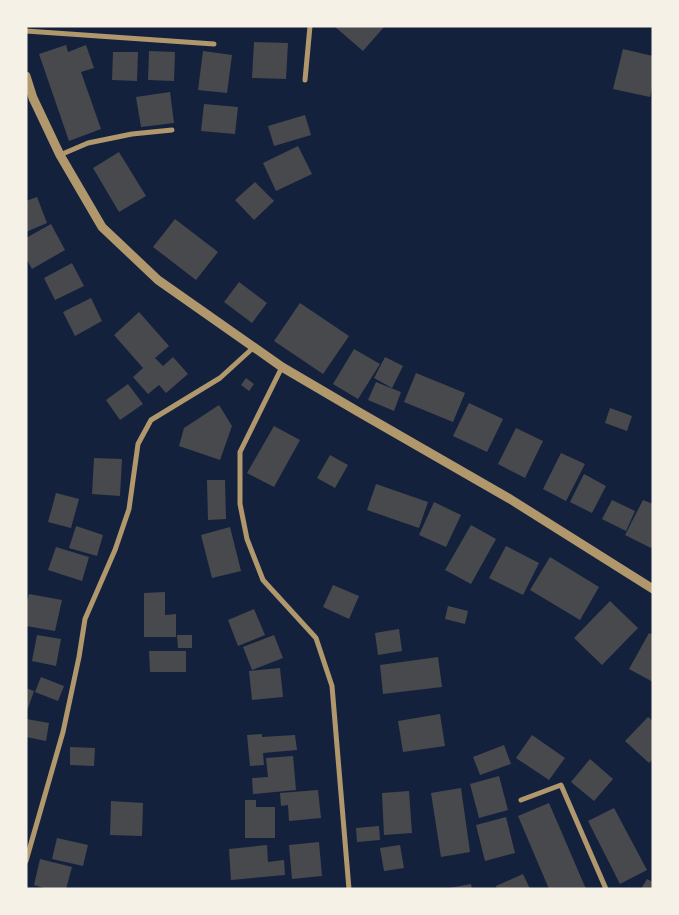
<svg xmlns="http://www.w3.org/2000/svg" width="679" height="915" font-family="'Asap Condensed',sans-serif">
<rect width="100%" height="100%" fill="#14213d"/>
<path fill="#48494c" d="M334,26h49l1,1 -21,24z
M254,42l34,1 -2,36 -34,-1z
M66,45l2,7 18,-7 8,23 -13,4 20,57 -32,12 -30,-87z
M623,49l30,7v28l-3,13 -37,-8z
M149,51l26,1 -1,29 -26,-1z
M203,51l29,4 -5,38 -29,-3z
M113,52h25l-1,29 -25,-1z
M170,92l4,31 -33,4 -5,-30z
M204,104l34,3 -3,27 -34,-3z
M305,115l6,20 -37,11 -6,-20z
M298,146l14,28 -36,17 -13,-28z
M119,152l27,44 -27,16 -26,-44z
M255,182l19,19 -20,19 -19,-20z
M37,197l10,26 -21,9v-31z
M175,219l43,33 -22,28 -43,-33z
M51,224l14,26 -33,19 -6,-11v-20z
M72,263l12,23 -29,14 -11,-22z
M239,282l28,21 -15,20 -28,-21z
M91,298l11,23 -27,15 -12,-24z
M300,303l49,33 -26,38 -49,-33z
M139,312l30,34 -14,12 8,8 10,-9 15,17 -22,19 -7,-8 -11,9 -15,-17 10,-9 -29,-33z
M354,349l26,15 -22,35 -25,-15z
M385,357l18,9 -11,22 -18,-10z
M416,373l49,20 -12,29 -49,-20z
M246,378l8,6 -5,7 -8,-6z
M376,382l25,10 -7,19 -26,-11z
M128,384l15,20 -23,16 -14,-20z
M469,403l34,16 -16,33 -34,-16z
M219,405l13,21 -12,34 -41,-14 5,-18z
M610,408l22,8 -5,15 -22,-8z
M274,426l26,14 -26,47 -27,-14z
M516,428l27,13 -18,37 -27,-14z
M561,453l24,11 -19,37 -23,-12z
M330,455l18,10 -13,23 -18,-10z
M94,458l28,1 -2,37 -28,-2z
M584,474l22,12 -14,27 -22,-11z
M207,480h18l1,39 -18,1z
M376,484l52,18 -9,26 -52,-18z
M56,493l23,6 -8,29 -23,-6z
M612,500l23,11 -9,20 -24,-12z
M643,500l10,4v40l-2,4 -26,-13z
M434,502l27,13 -15,32 -27,-12z
M471,525l25,14 -25,45 -26,-14z
M76,526l27,9 -6,21 -28,-8z
M230,527l11,44 -29,7 -11,-43z
M506,546l33,17 -16,32 -34,-17z
M56,547l33,10 -7,24 -34,-11z
M550,557l49,30 -19,33 -50,-30z
M333,585l26,11 -10,23 -26,-12z
M165,592v23l11,-1v23h-32v-44z
M29,594l33,6 -7,31 -29,-5v-21z
M610,601l28,27 -36,37 -28,-27z
M448,606l20,5 -3,13 -20,-5z
M254,609l11,26 -27,11 -10,-26z
M399,629l3,22 -24,4 -3,-22z
M649,633l4,2v47l-24,-13z
M37,635l24,4 -5,27 -24,-5z
M177,635h15v13h-14z
M274,635l9,23 -31,12 -9,-23z
M149,651h37v21h-36z
M438,657l4,30 -59,7 -3,-29z
M280,668l3,29 -31,3 -3,-29z
M41,677l23,9 -6,15 -23,-9z
M26,688l8,3 -7,20h-1z
M440,714l5,32 -42,6 -5,-31z
M648,717l5,4v38l-4,4 -24,-22z
M26,719l23,4 -3,18 -20,-4z
M262,734v3l33,-2 2,15 -34,3 1,12 -14,1 -3,-31z
M532,735l33,23 -16,22 -33,-22z
M504,745l7,19 -31,11 -7,-18z
M70,747l25,1 -1,18 -24,-1z
M293,756l3,34 -43,4 -1,-16 16,-1 -2,-19z
M590,759l23,20 -19,22 -23,-19z
M499,776l9,34 -29,8 -9,-34z
M461,788l9,64 -29,5 -10,-64z
M318,790l3,28 -32,3 -1,-16 -7,1 -1,-13z
M409,791l3,42 -28,2 -2,-42z
M245,800h11v7h19v31h-30z
M111,801l32,2 -1,33 -32,-1z
M549,803l37,86h-37l-31,-73z
M614,808l33,62 -27,14 -32,-63z
M506,817l9,36 -30,8 -9,-36z
M379,826l1,14 -23,2 -1,-14z
M57,838l31,7 -5,21 -31,-7z
M319,842l3,34 -30,3 -3,-34z
M267,845l1,17 16,-2 1,15 -54,5 -2,-31z
M400,845l4,23 -20,3 -4,-23z
M40,859l32,8 -6,22h-19l-13,-4z
M523,874l7,15h-33l-1,-3z
M647,879l6,3v7h-12z
M471,884l1,5h-23v-1z"/>
<g fill="none" stroke-linecap="round" stroke-linejoin="round">
<path stroke="#b1986c" stroke-width="5" d="M26,31l188,13
M305,80l5,-54
M60,155l28,-12 44,-9 40,-4
M282,367l-42,85v52l7,35 16,41 53,58 16,48 17,203
M521,800l40,-15 45,104
M26,861l37,-129 16,-75 6,-38 30,-69 14,-41 9,-65 13,-24 69,-42 34,-31"/>
<path stroke="#b1986c" stroke-width="9" d="M26,76l7,22 27,57 42,72 56,53 124,87 75,44 153,88 143,90"/>
</g>
<rect width="679" height="915" fill="none" stroke="#f6f1e7" stroke-width="55"/>
</svg>
